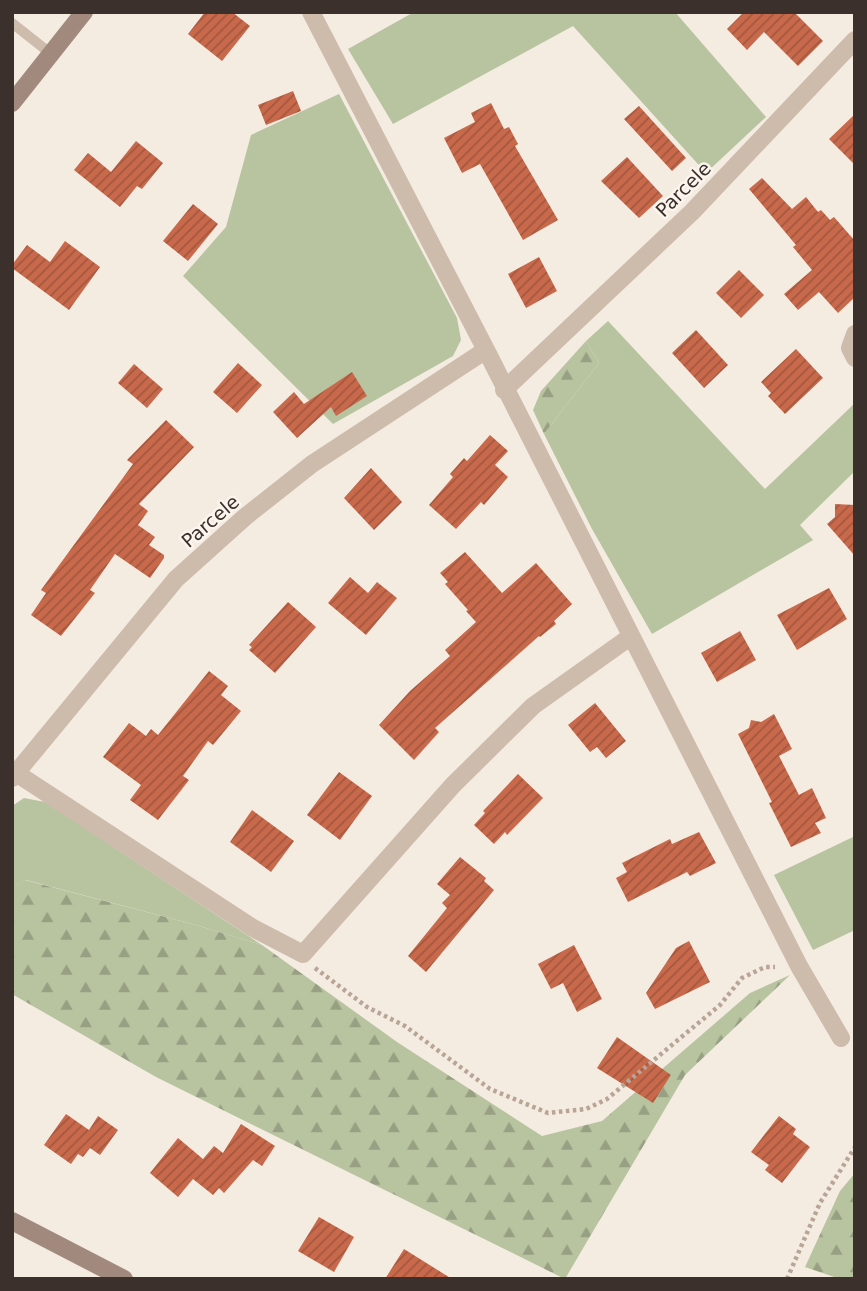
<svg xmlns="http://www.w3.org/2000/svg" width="867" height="1291" font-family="'DejaVu Sans',sans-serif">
<defs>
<pattern id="forest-firs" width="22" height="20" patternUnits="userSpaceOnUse" patternTransform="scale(1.75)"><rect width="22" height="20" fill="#b8c4a0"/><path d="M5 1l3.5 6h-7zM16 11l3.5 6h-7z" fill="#97a083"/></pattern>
<pattern id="building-hatch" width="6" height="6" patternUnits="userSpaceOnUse" patternTransform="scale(1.75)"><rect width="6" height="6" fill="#c8694b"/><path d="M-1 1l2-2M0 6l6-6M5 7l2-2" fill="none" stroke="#a4573f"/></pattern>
</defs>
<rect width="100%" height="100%" fill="#f4ebe1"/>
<path fill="#b8c4a0" d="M414,12h261l91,105 -60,56 -133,-147 -180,98 -45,-75z
M339,94l118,224 4,22 -8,16 -120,68 -150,-148 43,-49 25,-92z
M608,321l157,168 90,-86v68l-55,54 13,15 -161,94 -60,-105 -48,-95 55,-71 -13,-22z
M24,798l21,4 217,143 -66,-20 -170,-45 -14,8v-82z
M855,836v94l-42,20 -39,-75z"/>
<path fill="url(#forest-firs)" d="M586,341l13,22 -55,71 -11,-24 8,-19z
M25,880l171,45 66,20 135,97 145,94 60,-15 148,-128 40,-18 -105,100 -120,204 -409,-202 -144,-83v-106z
M855,1173v106h-15l-35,-12 35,-76z"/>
<path fill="url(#building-hatch)" d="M205,12h27l18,14 -28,35 -34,-27z
M744,12h50l29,29 -25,25 -34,-34 -17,18 -20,-21z
M293,91l8,20 -35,14 -8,-20z
M491,103l13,26 5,-2 9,17 -3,2 43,74 -35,20 -43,-76 -18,9 -18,-35 31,-16 -4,-9z
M639,106l47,52 -14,13 -48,-52z
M855,114v51l-26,-26z
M136,141l27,22 -21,26 -5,-3 -17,21 -46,-37 14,-17 23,19z
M627,157l36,39 -24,22 -38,-37z
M762,178l30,31 14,-12 12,15 3,-2 9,10 4,-3 21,24v56l-17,16 -19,-21 -21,18 -14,-16 28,-24 -19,-23 3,-2 -47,-56z
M193,204l25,20 -30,37 -25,-20z
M65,241l35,26 -31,43 -57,-42v-3l15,-20 23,17z
M539,257l18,34 -31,17 -18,-34z
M739,270l25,25 -23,23 -25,-25z
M696,330l32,35 -24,23 -32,-35z
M796,349l27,29 -38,36 -17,-18 3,-3 -10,-11z
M238,363l24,22 -25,28 -24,-21z
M134,364l29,25 -16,19 -29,-25z
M352,372l15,24 -31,20 -5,-9 -34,31 -24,-26 21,-20 10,12z
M166,420l28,27 -55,57 9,7 -10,14 17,12 -6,8 15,10v3l-14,20 -35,-24 -25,36 5,3 -34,43 -30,-21 15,-22 -5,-3 92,-126 -6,-4z
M490,435l18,16 -13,14 13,12 -24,28 -3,-3 -25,27 -27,-24 24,-28 -3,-3 14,-16 3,3z
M371,468l31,34 -28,28 -30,-32z
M835,504l20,1v51l-28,-32 8,-7z
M465,552l37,41 34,-30 36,41 -18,17 2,3 -16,13 -1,-1 -104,92 4,4 -25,28 -35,-35 31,-34 40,-35 -5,-6 31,-28 -10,-11 2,-1 -23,-26 3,-2 -8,-9z
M350,577l18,16 9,-11 20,16 -31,37 -38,-32z
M829,588l18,31 -50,31 -20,-35z
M288,602l28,25 -41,46 -26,-23 3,-3 -3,-2z
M740,631l16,29 -39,22 -16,-29z
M209,671l19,15 -7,9 20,16 -28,34 -5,-4 -25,35 6,4 -31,40 -28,-20 11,-15 -38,-28 26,-34 17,13 5,-7 7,6z
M595,703l31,38 -20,17 -9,-11 -7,5 -22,-27z
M774,714l18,35 -13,7 20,39 13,-7 14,30 -11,5 6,10 -30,14 -22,-44 3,-1 -34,-68 11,-6 2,-8 10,2z
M339,772l33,24 -32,44 -33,-25z
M518,774l25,24 -36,37 -2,-3 -11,12 -20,-19 11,-12 -2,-2z
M252,810l42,31 -23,31 -41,-30z
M699,832l17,31 -26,13 -3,-4 -59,30 -12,-24 11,-6 -5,-9 48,-24 2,5z
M460,857l26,21 -2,3 10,9 -68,82 -18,-16 39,-48 -5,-5 8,-8 -13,-11z
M689,941l21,41 -55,27 -9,-16 30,-45z
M574,945l28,54 -25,13 -14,-29 -12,6 -13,-25z
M617,1037l54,38 -18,28 -56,-35z
M66,1114l23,16 9,-14 20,14 -18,25 -10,-7 -7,9 -5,-3 -7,10 -27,-19z
M779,1116l17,13 -3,5 17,13 -28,36 -17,-13 4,-5 -18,-13z
M241,1124l34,22 -13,20 -9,-6 -29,33 -5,-5 -6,7 -20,-16 -15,18 -28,-24 28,-35 25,21 11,-13 9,7z
M319,1217l35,20 -20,35 -36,-21z
M404,1249l48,30h-67z"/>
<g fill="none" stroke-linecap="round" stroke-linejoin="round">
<path stroke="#b9a596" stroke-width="4.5" stroke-dasharray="3.5 3.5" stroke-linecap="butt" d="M315,968l52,39 38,19 85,63 58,24 38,-4 21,-10 113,-94 22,-27 23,-11h10
M787,1279l33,-76 35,-56"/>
<path stroke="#cdbbac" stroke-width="10" d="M12,23l38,30"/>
<path stroke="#cdbbac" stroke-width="18" d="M311,12l175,338 313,616 42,72
M855,334l-5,14 5,10
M504,390l188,-178 163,-172
M16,773l237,155 50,26 150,-169 80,-79 97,-69
M12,778l164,-199 69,-62 67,-53 174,-114"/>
<path stroke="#a18a7d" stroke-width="18" d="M12,103l72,-91
M12,1221l112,58"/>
</g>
<g text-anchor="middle" stroke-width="5" stroke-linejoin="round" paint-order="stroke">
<g font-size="19" fill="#3b302b" stroke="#fbf5ee">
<text transform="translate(683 189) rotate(-45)" y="7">Parcele</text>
<text transform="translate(210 521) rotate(-41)" y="7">Parcele</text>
</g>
</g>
<rect width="867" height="1291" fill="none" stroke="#3b302b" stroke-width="28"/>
</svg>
